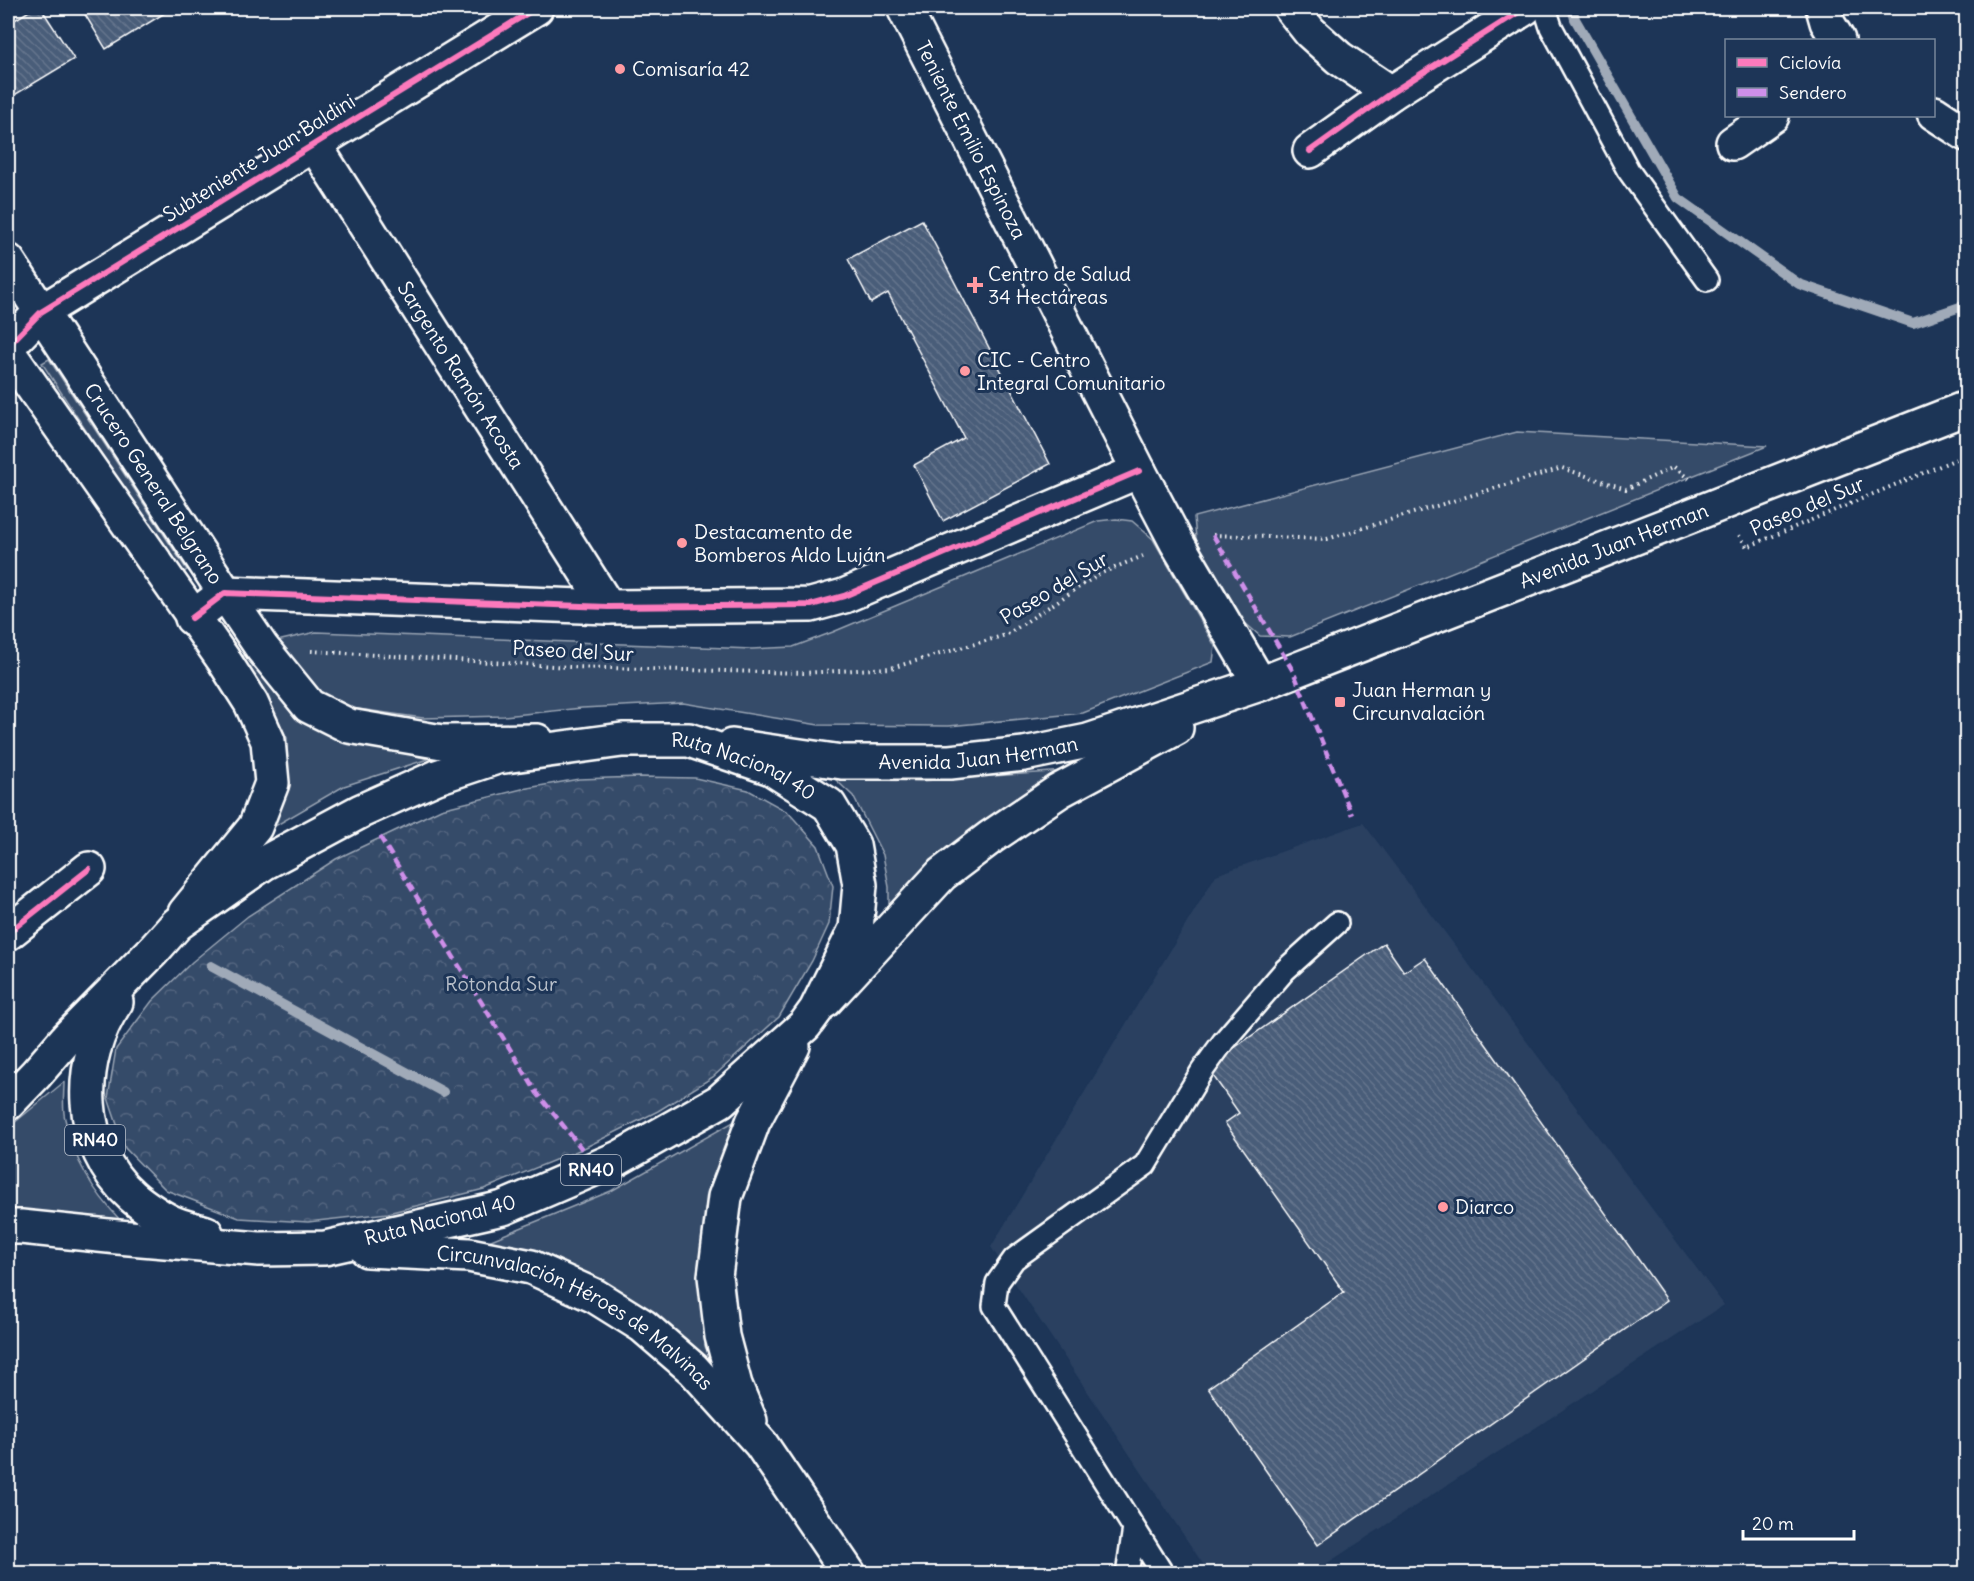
<svg xmlns="http://www.w3.org/2000/svg" width="1974" height="1581" font-family="Delius,sans-serif">
<defs>
<pattern id="park-crowns" width="20" height="18" patternUnits="userSpaceOnUse" patternTransform="scale(1.5)"><rect width="20" height="18" fill="#364b69"/><path d="M2 6a3 3 0 1 1 6 0M12 15a3 3 0 1 1 6 0" fill="none" stroke="#546680"/></pattern>
<pattern id="building-back-hatch" width="6" height="6" patternUnits="userSpaceOnUse" patternTransform="scale(1.5)"><rect width="6" height="6" fill="#4a5d79"/><path d="M-1 5l2 2M0 0l6 6M5-1l2 2" fill="none" stroke="#65758d"/></pattern>
</defs>
<rect width="100%" height="100%" fill="#1d3557"/>
<filter id="ink" filterUnits="userSpaceOnUse"><feTurbulence type="fractalNoise" baseFrequency=".0167" numOctaves="2"/><feDisplacementMap in="SourceGraphic" scale="12" xChannelSelector="R" yChannelSelector="G"/><feConvolveMatrix kernelMatrix="1 2 1 2 8 2 1 2 1" color-interpolation-filters="sRGB"/></filter>
<g filter="url(#ink)">
<path fill="#2a4161" d="M1363,823l361,482 -412,268h-103l-218,-326 225,-372z"/>
<path fill="#364b69" stroke="#9aa5b4" stroke-width="1.5" d="M49,359l138,211 -7,5 -138,-212z
M1517,432l250,14 -477,191 -30,-1 -25,-22 -38,-65 -3,-32z
M1116,519l16,2 21,18 62,107 -2,16 -130,51 -134,13 -130,-1 -136,-22 -101,5 -78,8 -81,2 -72,-10 -31,-9 -43,-58 39,-9 436,17 41,-2 40,-15 265,-111z
M244,655l54,62 60,24 70,18 -84,27 -74,43 17,-62v-29l-15,-30 -32,-49z
M1066,771l-177,142v-26l-6,-32 -30,-59 -18,-17 86,2z
M64,1082c0,12 -2,25 1,37 9,42 28,72 56,102l-113,-7v-86z
M735,1121l-21,61 -11,71v59l2,34 11,25 -235,-127 130,-53z"/>
<path fill="url(#park-crowns)" stroke="#9aa5b4" stroke-width="1.5" d="M640,777l55,1 53,12 40,22 30,34 15,40 -4,38 -17,37 -33,56 -66,60 -55,34 -76,38 -98,40 -96,24 -80,9 -69,-4 -73,-28 -41,-42 -17,-50 8,-49 36,-48 40,-39 56,-46 88,-57 105,-50 81,-20 57,-10z"/>
<g fill="none" stroke-linecap="round" stroke-linejoin="round">
<path stroke="#a0aab8" stroke-width="10" d="M1573,11l2,8 103,179 121,86 114,39 53,-18
M211,966l232,126"/>
</g>
<path fill="url(#building-back-hatch)" stroke="#fff" stroke-width="1.5" d="M34,8h7l33,51 -66,40v-75z
M81,8h92l-67,41z
M922,220l128,244 -107,57 -29,-56 50,-27 -76,-145 -17,10 -23,-44z
M1384,943l20,29 21,-14 242,342 -349,245 -110,-157 136,-96 -119,-169 14,-10 -32,-46z"/>
<g fill="none" stroke-linecap="round" stroke-linejoin="round">
<defs>
<path id="service" d="M1545,8l6,19 77,143 79,110
M1127,1574l7,-46
M1163,1574l-169,-268 3,-23 17,-24 131,-94 57,-94 21,-29 62,-72 52,-47"/>
<g id="minor">
<path id="s1" d="M904,8l235,463 38,72 83,141"/>
<path d="M1291,8l19,24 29,26 52,35"/>
<path d="M1823,8l4,14 11,18"/>
<path d="M1934,113l32,21"/>
<path d="M1733,143l39,-27"/>
<path id="s2" d="M314,144l294,463"/>
<path d="M1310,151l81,-58 134,-85"/>
<path d="M8,346l33,-34 495,-304"/>
<path d="M192,618l33,-25 383,14 203,-2 33,-9 295,-125"/>
<path d="M8,933l81,-64"/>
</g>
<g id="tertiary">
<path id="s3" d="M8,261l217,332 37,55 47,58 40,20 93,16 95,-1"/>
<path d="M8,352l215,307 28,44 17,38 4,42 -17,44 -70,86"/>
</g>
<g id="primary">
<path id="s4" d="M732,746l110,16h108l74,-8 64,-13 172,-57 706,-276"/>
<path d="M825,1001l117,-127 49,-37 68,-46 117,-63"/>
</g>
<g id="trunk">
<path d="M116,1002c-41,59 -39,145 16,194 9,8 28,21 39,26 10,5 23,7 35,11"/>
<path id="s5" d="M8,1103l28,-29 32,-37 85,-86 24,-27 87,-61 97,-52 76,-34 60,-20 125,-17h67l82,28 58,37 24,40 7,40 -4,44 -40,81 -11,15 -85,76 -101,57 -116,50 -178,40 -66,1 -141,-12 -97,-10h-13"/>
<path id="s6" d="M367,1250l102,5 62,12 64,29 48,30 50,43 68,75 88,130"/>
<path d="M750,1421l-15,-36 -13,-49 -7,-60 10,-79 28,-75 40,-76"/>
</g>
</defs>
<use href="#service" stroke="#fff" stroke-width="26"/>
<use href="#minor" stroke="#fff" stroke-width="38"/>
<use href="#tertiary" stroke="#fff" stroke-width="38"/>
<use href="#primary" stroke="#fff" stroke-width="38"/>
<use href="#trunk" stroke="#fff" stroke-width="38"/>
<path stroke="#fff" stroke-width="4" stroke-dasharray="1.5 4.5" stroke-linecap="butt" d="M1213,535l114,4 235,-71 64,21 48,-22 15,12
M1739,535l8,12 219,-92
M311,651l258,16 234,6 88,-5 115,-33 93,-61 44,-18"/>
<use href="#service" stroke="#1d3557" stroke-width="21"/>
<use href="#minor" stroke="#1d3557" stroke-width="33"/>
<use href="#tertiary" stroke="#1d3557" stroke-width="33"/>
<use href="#primary" stroke="#1d3557" stroke-width="33"/>
<use href="#trunk" stroke="#1d3557" stroke-width="33"/>
<path stroke="#ce8fe9" stroke-width="4.5" stroke-dasharray="9 4.5" stroke-linecap="butt" d="M1213,535l80,136 59,144
M380,837l157,256 45,56"/>
<defs>
<path id="cycleway" d="M1310,151l81,-58 134,-85
M8,346l33,-34 495,-304
M192,618l33,-25 383,14 203,-2 33,-9 295,-125
M8,933l81,-64"/>
</defs>
<use href="#cycleway" stroke="#1d3557" stroke-width="10"/>
<use href="#cycleway" stroke="#fd7abc" stroke-width="6"/>
</g>
</g>
<g fill="#ff9aa2" stroke="#1d3557" stroke-width="2">
<circle cx="620" cy="69" r="6"/>
<path d="M972 276h6v6h6v6h-6v6h-6v-6h-6v-6h6z"/>
<circle cx="965" cy="371" r="6"/>
<circle cx="682" cy="543" r="6"/>
<rect x="1334" y="696" width="12" height="12" rx="3"/>
<circle cx="1443" cy="1207" r="6"/>
</g>
<g text-anchor="middle" stroke-width="6" stroke-linejoin="round" paint-order="stroke">
<g fill="#1d3557" stroke="#bbc2cd" stroke-width="1.5">
<rect x="65" y="1125" width="60" height="30" rx="4.5"/>
<rect x="561" y="1155" width="60" height="30" rx="4.5"/>
</g>
<g font-size="18" font-weight="bold" fill="#fff">
<text x="95" y="1146">RN40</text>
<text x="591" y="1176">RN40</text>
</g>
<g font-size="20" fill="#fff" stroke="#1d3557" text-anchor="start">
<text x="632" y="76">Comisaría 42</text>
<text x="988" y="281">Centro de Salud<tspan x="988" dy="23">34 Hectáreas</tspan></text>
<text x="977" y="367">CIC - Centro<tspan x="977" dy="23">Integral Comunitario</tspan></text>
<text x="694" y="539">Destacamento de<tspan x="694" dy="23">Bomberos Aldo Luján</tspan></text>
<text x="1352" y="697">Juan Herman y<tspan x="1352" dy="23">Circunvalación</tspan></text>
<text x="1455" y="1214">Diarco</text>
</g>
<g font-size="20" fill="#fff" stroke="#1d3557">
<text dy="7" stroke="none"><textPath href="#s1" startOffset="148">Teniente Emilio Espinoza</textPath></text>
<text transform="translate(259 158) rotate(-32)" y="7">Subteniente Juan Baldini</text>
<text dy="7" stroke="none"><textPath href="#s2" startOffset="274">Sargento Ramón Acosta</textPath></text>
<text dy="7" stroke="none"><textPath href="#s3" startOffset="266">Crucero General Belgrano</textPath></text>
<text transform="translate(1807 506) rotate(-23)" y="7">Paseo del Sur</text>
<text dy="7" stroke="none"><textPath href="#s4" startOffset="920">Avenida Juan Herman</textPath></text>
<text transform="translate(1054 588) rotate(-31)" y="7">Paseo del Sur</text>
<text transform="translate(573 651) rotate(3)" y="7">Paseo del Sur</text>
<text dy="7" stroke="none"><textPath href="#s4" startOffset="248">Avenida Juan Herman</textPath></text>
<text dy="7" stroke="none"><textPath href="#s5" startOffset="862">Ruta Nacional 40</textPath></text>
<text transform="translate(440 1220) rotate(-14)" y="7">Ruta Nacional 40</text>
<text dy="7" stroke="none"><textPath href="#s6" startOffset="226">Circunvalación Héroes de Malvinas</textPath></text>
</g>
<g font-size="20" fill="#b9c0ca" stroke="#1d3557">
<text x="501" y="991">Rotonda Sur</text>
</g>
</g>
<rect width="1974" height="1581" fill="none" stroke="#1d3557" stroke-width="30"/>
<rect x="15" y="15" width="1944" height="1551" fill="none" stroke="#fff" stroke-width="2" filter="url(#ink)"/>
<rect x="1725" y="39" width="210" height="78" fill="#1d3557" stroke="#77869a" stroke-width="1.5"/>
<rect x="1737" y="58" width="30" height="9" fill="#fd7abc" stroke="#77869a" stroke-width="1.5"/>
<text x="1779" y="69" font-size="18" fill="#ffffff">Ciclovía</text>
<rect x="1737" y="88" width="30" height="9" fill="#ce8fe9" stroke="#77869a" stroke-width="1.5"/>
<text x="1779" y="99" font-size="18" fill="#ffffff">Sendero</text>
<path d="M1743 1530v9h111v-9" fill="none" stroke="#ffffff" stroke-width="3"/>
<text x="1752" y="1530" font-size="18" fill="#ffffff" stroke="#1d3557" stroke-width="4.5" paint-order="stroke">20 m</text>
</svg>
